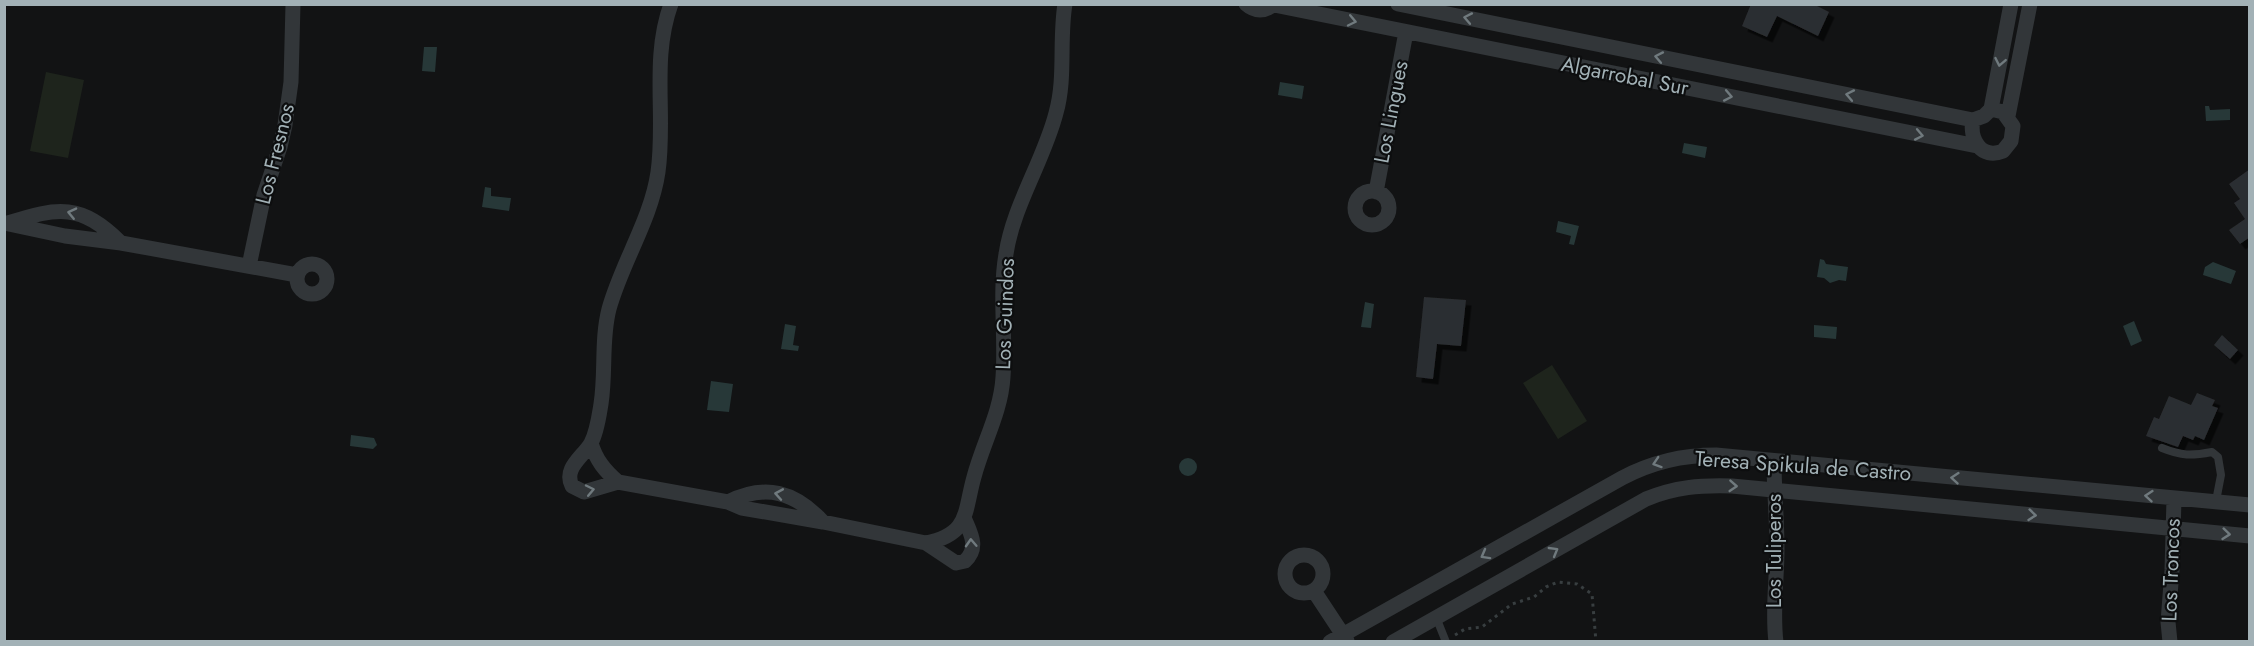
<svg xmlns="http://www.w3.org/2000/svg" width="2254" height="646" font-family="Jost,sans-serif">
<defs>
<filter id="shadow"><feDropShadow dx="5.5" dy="5.5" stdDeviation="0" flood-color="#0009"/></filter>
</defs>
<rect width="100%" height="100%" fill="#121314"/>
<path fill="#1e241c" d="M46,72l38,8 -16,78 -38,-7z
M1552,365l35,56 -29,18 -35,-56z"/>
<path fill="#273838" d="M424,47h13l-2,25 -13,-1z
M1280,82l24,4 -2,13 -24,-4z
M2205,106h4l1,4 20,-1v11l-24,1z
M1684,143l23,4 -2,11 -23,-5z
M485,187l6,1v8l20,2 -2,13 -27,-4z
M1558,221l21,5 -5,19 -5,-1 2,-8 -15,-4z
M1820,259l4,1 2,4 22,3 -2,14 -7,-1 -9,3 -6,-5 -7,-1z
M2213,262l23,9 -5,13 -28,-9 2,-8z
M1365,302l9,2 -3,24 -10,-1z
M2134,321l8,20 -11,5 -8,-20z
M785,324l11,2 -3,19 6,1 -1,5 -17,-2z
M1814,325l23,2 -1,12 -22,-2z
M711,381l22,3 -4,28 -22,-2z
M351,435l23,3 3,7 -4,4 -23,-3z
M1179 467a9 9 0 1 1 18 0a9 9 0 1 1-18 0Z"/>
<path fill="#2c2e31" filter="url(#shadow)" d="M1751,4h62l16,8 -11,24 -41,-20 -10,21 -25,-11z
M2250,169v68l-10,7 -11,-14 16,-11 -11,-16 6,-4 -11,-15z
M1424,297l42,3 -5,46 -24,-2 -4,35 -17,-2z
M2222,335l16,15 -8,9 -16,-14z
M2197,393l18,7 -3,6 6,2 -14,32 -9,-4 -2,4 -10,-4 -5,11 -32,-11 8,-19 5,2 10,-23 22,9z"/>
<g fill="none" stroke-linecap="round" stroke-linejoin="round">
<path stroke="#383e40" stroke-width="3" stroke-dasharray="3 4.5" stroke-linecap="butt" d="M1455,635l10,-6 17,-2 30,-23 22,-7 12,-10 12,-5 19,2 15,10 4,48"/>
<path stroke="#323639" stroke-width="8" d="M2162,448c20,8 29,8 50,4l6,5 3,18 -5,26
M1436,617l10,25"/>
<path stroke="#323639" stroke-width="15" d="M671,4c-20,55 -5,112 -13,168 -7,48 -36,90 -49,137 -8,31 -3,63 -8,95 -2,12 -4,28 -10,39 -8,14 -28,25 -19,43l12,6 34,-10 110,20 14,6 81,14 103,21 30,20 9,-2c14,-13 6,-27 0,-41
M1246,4c9,8 19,8 28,0
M1398,4l575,116 11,-4 7,-7 20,-105
M1274,5l703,141
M2008,116l22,-112
M1973,120c-4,19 8,40 30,31l8,-10 2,-15 -10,-14 -12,-3
M1355 208a17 17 0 1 1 34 0a17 17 0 1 1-34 0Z
M1376,192l30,-160
M4,223l61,13 56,7 176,32
M8,223c50,-16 73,-20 113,20
M297 279a15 15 0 1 1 30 0a15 15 0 1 1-30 0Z
M249,266l15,-71 16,-48 5,-22 6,-43 2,-78
M591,443c5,17 14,28 27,39
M1774,461c0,29 3,58 3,88 0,31 -5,61 -1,93
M728,502c38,-19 67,-10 95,20
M926,543c44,-9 38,-31 48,-66 9,-34 27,-65 29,-100 3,-41 -4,-83 3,-123 7,-48 38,-94 50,-141 10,-35 3,-73 9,-109
M1285 574a19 19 0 1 1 38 0a19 19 0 1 1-38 0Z
M1314,591l33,50
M1330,642l292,-164c30,-16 59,-23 94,-23l534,50
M1393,642l253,-143c29,-12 54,-14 86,-13l518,50
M2170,642l-2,-20 4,-52 2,-71"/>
</g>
<defs><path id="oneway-chevron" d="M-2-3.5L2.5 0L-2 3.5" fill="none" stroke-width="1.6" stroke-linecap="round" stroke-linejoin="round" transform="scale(1.5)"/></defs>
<g stroke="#707a7e">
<use href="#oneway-chevron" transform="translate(1468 18) rotate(-169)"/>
<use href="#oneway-chevron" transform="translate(1352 21) rotate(12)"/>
<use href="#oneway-chevron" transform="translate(1659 57) rotate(-169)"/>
<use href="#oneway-chevron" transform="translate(2000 62) rotate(101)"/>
<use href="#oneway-chevron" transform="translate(1850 95) rotate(-169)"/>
<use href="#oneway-chevron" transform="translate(1728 96) rotate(11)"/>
<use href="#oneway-chevron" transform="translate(1919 135) rotate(11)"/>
<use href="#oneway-chevron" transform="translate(72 213) rotate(-167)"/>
<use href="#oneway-chevron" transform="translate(1657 463) rotate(162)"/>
<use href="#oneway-chevron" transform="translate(1955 478) rotate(-175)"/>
<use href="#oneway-chevron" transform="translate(1733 486) rotate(4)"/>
<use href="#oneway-chevron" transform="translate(590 490) rotate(-12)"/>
<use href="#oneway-chevron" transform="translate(779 494) rotate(-170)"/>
<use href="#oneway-chevron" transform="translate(2149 496) rotate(-175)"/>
<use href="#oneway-chevron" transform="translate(2032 515) rotate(6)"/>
<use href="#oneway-chevron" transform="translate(2226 534) rotate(6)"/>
<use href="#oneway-chevron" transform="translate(971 543) rotate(-93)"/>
<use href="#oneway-chevron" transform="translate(1554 551) rotate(-30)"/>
<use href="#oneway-chevron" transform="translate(1485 555) rotate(151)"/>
</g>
<g text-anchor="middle" stroke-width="4.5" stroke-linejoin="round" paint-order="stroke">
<g font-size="21" fill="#a2b1b6" stroke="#0d0e0f">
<text transform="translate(1625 76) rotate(11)" y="7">Algarrobal Sur</text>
<text transform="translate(1391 112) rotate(-79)" y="7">Los Lingues</text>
<text transform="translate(275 154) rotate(-76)" y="7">Los Fresnos</text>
<text transform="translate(1005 314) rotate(-88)" y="7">Los Guindos</text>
<text transform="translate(1803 466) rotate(4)" y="7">Teresa Spikula de Castro</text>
<text transform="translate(1774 551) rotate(-90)" y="7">Los Tuliperos</text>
<text transform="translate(2171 570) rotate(-88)" y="7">Los Troncos</text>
</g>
</g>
<rect width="2254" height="646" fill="none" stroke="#a2b1b6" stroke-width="12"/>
</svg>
